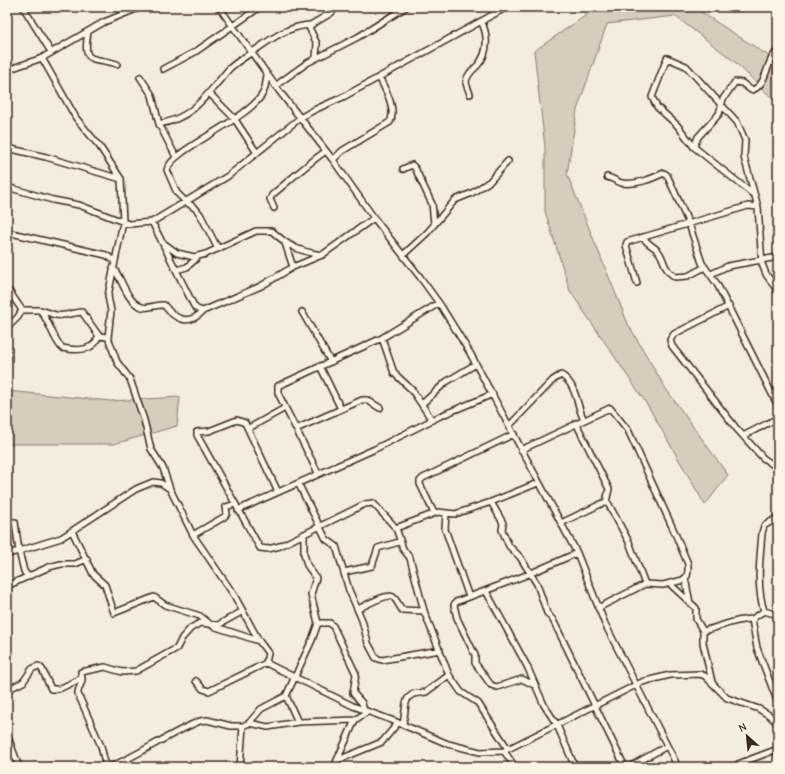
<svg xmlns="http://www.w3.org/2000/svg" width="785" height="774" font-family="'Comic Neue',sans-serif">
<rect width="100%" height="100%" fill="#f4eddd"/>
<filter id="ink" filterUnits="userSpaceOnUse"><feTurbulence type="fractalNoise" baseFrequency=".025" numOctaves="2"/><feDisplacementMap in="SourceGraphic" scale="8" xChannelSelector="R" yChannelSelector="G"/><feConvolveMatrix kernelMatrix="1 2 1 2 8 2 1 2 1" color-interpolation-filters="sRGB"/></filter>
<g filter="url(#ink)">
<path fill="#d6cdbd" stroke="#887c6e" d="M598,7h95l79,51 6,6v40l-44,-43 -59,-45 -68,8 -30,86 -10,64 61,150 38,65 62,86 -23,30 -57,-99 -78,-115 -25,-80v-64l-11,-96z
M7,391l104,10 69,-4 -3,29 -63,18h-107z"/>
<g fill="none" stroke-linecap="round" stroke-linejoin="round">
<defs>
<path id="street" d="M23,7l28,45
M219,7l61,85 53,68 41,58 46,59 21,29 29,47 107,200 28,71 73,143
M309,26l22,-13 6,-6
M88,32c-6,34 4,24 29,32
M42,58l34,60 24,29 21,32 2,43 -15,74 3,15 -3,26 9,25 13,17 14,41 7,29 12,19 7,21
M163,69l32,-17 65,-45
M7,70l35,-12 62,-36 37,-15
M140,77l12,18 7,29
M275,86l32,-23 51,-26 48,-30
M210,94l24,24 23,35
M470,94c-1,-4 -4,-8 -4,-12 1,-8 7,-12 12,-17 11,-13 10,-31 3,-44
M694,147l4,-10 21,-23 4,-15 12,-17 7,1 9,7c17,-3 14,-30 27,-39
M7,148l39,9 75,22
M176,157l-17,-33c35,-6 48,-30 70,-55 6,-6 14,-11 22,-16 19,-13 33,-25 57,-28l9,19 -1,13
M333,160l9,-9 48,-29c7,-13 -5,-33 -11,-45
M403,169l9,-4 3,3 17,36 2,19
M607,177c6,1 10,5 15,6 15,2 29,-4 42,-10l3,2 22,49 13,39 15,21 61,122
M7,187l46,13 26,5 50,19 23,-2 76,-46 72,-58 14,-8 29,-13 164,-90
M754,195l-60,-48 -17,-22 -20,-18 -5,-10 15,-39 19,8 51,56 8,18 -1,17 14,50 4,57 4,10 12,18
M274,208l-4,-9 2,-4c18,-15 35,-31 54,-44
M152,222l42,84 3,3 6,2 58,-25 32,-19 29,-12 52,-37
M7,232l99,23 9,6
M643,237c4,7 9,8 14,13 9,9 4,17 18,27l13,-1 17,-9
M162,242l15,11 17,4 12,-3 50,-23h16c17,16 27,20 50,24
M285,243l8,24
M218,249l-18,-35 -4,-5 -11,-8 -8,-8 -10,-23c3,-20 83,-51 96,-77 3,-6 3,-13 4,-18
M403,255l24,-22 28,-33 17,-7 18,-12 18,-20
M113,268c10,11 13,34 29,39 7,2 15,-3 22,-2 11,15 25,21 39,6
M176,270l11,-3 12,-11
M711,274l17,-8 50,-9
M637,283l-11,-38 1,-3 121,-36 10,1
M7,288l15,22h18c10,12 12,27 22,38 10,2 24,4 32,-4 2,-2 3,-6 5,-8l9,1
M729,306l-55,28 -4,6 2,6 64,82 27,30 15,10
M40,310c6,1 10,4 16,5 9,2 18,-3 26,-3l17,24
M302,312l29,50
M7,328l11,-11 4,-7
M382,338l12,35 18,17 20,30
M320,366l21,43
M422,404l24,-22 30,-18
M576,423l33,66 -3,13
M509,426l44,-46 8,-5c16,9 15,30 23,45
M249,428l36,-20
M296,429l66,-29h5l13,8
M743,436l35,-18
M521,450l89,-42 18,22 46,101 14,33v7l-1,5 -4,4 -20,5 -18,-1 -47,24
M318,473l-40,-80v-7l104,-48 57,-35
M298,483l28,56 10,7 13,44 13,30 6,23 8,15 6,2 58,-10
M278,492l-33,-69 -8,-3 -28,11 -12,1v3l63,113 8,1 12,-3 85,-42 8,-1 23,25 7,21 7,9 14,53 25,64 12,17 17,11 30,46
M491,502l12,21 -1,7 7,16 11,11 17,27 10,29 6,7 72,147
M238,510l137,-61 65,-33 53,-22
M434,513l-14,-29v-3l3,-3 91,-44
M446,513l-1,16 24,68
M7,522h8l4,29 42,-13 75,-49 17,-7 8,1 9,6 23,46 41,60 25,46 9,12 -2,10 87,43 41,15 54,23 32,8 24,-1 138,-69 28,-7 30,-1 5,2 22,22 32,11 10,6 9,9
M561,523l42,-20h5l21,39 16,42
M396,528l42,-16 17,2 36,-12 47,-19
M72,531l21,43 12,11 9,28 40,-16 11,8 35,11 10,8
M193,535l31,-18 3,-3 -1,-7 9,-3
M7,554l12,-3 5,20 4,6
M344,572l28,-6 6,-18 21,-6
M685,578l5,25
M670,584l26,24v11l7,12v12l9,39
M7,586l42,-19 12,-3h14l12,-5
M486,591l41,75 17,39 13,20 18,42
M358,609c6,-3 29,-16 35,-12 4,3 6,9 9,13l22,1
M764,611c-8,-25 -4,-52 -2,-78l2,-7 14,-9
M764,611l-12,8 5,29 21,55
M764,611l14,4
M318,623h12l3,3 23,48 -3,19 9,10 2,8
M213,626l46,15
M703,631c17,-4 32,-12 49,-12
M82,678c1,6 -5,10 -4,16l23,52 5,21
M196,681l7,8 6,2 57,-28
M534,685l-12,-6 -25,8 -6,-2 -16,-22v-8l-18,-37 -3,-13 2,-3 73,-28 48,-21
M7,690l16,-8 9,-13 6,-3 4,3 9,20h8l23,-11 -1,-6 24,-5 17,5 14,-1 41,-23 5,-10 9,-10 9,-5 18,2 25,-14
M286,696l12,26
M249,723l19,4 30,-5 57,-2
M403,725l3,-22 2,-5 5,-4 13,-2 23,-17
M7,734l12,33
M504,751l11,16
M127,759l2,8
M338,760l44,-18 16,-19
M110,767c31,-13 58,-33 90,-46l7,-1 24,6h12l6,-3 12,-14 25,-13 26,-56 6,-17 -7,-29 5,-16 -9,-13 -3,-11v-20
M240,767l3,-41
M334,767l21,-47 12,-8
M629,767l38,-21
M737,767l1,-3 40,-15
M774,767l4,-2"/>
</defs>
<use href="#street" stroke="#3b2a1e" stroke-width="8"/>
<use href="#street" stroke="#fcf5e5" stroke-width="5"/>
</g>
</g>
<rect width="785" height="774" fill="none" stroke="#fcf5e5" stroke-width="24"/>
<rect x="12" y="12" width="761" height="750" fill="none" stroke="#3b2a1e" stroke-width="1.5" filter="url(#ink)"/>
<g transform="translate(747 736) rotate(333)" stroke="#fcf5e5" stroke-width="3" paint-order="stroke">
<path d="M0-3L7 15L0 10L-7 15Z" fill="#3b2a1e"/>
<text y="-6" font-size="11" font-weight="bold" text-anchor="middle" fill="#3b2a1e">N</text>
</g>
</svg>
